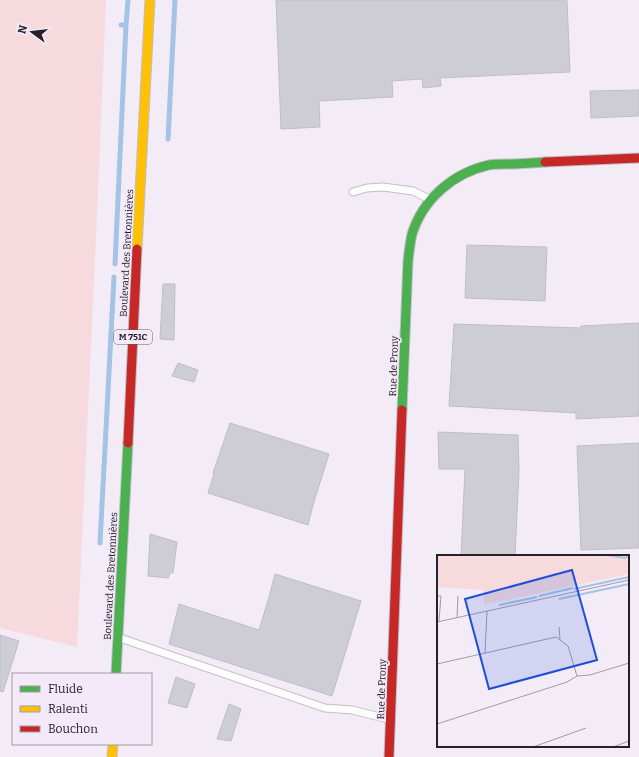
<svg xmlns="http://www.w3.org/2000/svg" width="639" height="757" font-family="Bitter,serif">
<rect width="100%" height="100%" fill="#f3ecf6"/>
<path fill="#f6dadd" d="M0,0h106l-9,216 -20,431 -77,-19z"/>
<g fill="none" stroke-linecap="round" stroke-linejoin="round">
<path stroke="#a4c3e6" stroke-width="5" d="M126,25l2,-25
M168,139l7,-139
M115,264l11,-239h-5
M100,543l14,-266"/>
</g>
<path fill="#cfcdd4" stroke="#c0bdc5" d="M276,0h291l3,72 -130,6 1,8 -18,2 -1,-9 -30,2 1,16 -74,4 1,26 -39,2z
M639,90v26l-48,2 -1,-27z
M467,245l80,2 -2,54 -80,-3z
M163,284h12l-1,56 -14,-1z
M639,323v93l-63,3v-6l-127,-7 5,-82 127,4v-2z
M178,363l20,7 -4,12 -22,-6z
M230,423l99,31 -16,51 -5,20 -100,-32 6,-19 -1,-1z
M438,432l80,3 1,36 -4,85h-54l4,-87h-26z
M639,443v105l-58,2 -4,-104z
M150,534l27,8 -4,31h-3l-2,5 -20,-2z
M275,574l86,27 -29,95 -163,-52 10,-40 80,26 10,-33z
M0,635l19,6 -16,51 -3,-1z
M176,677l19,7 -8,24 -19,-5z
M229,704l12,5 -10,32 -14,-2z"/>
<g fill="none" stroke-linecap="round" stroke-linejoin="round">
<defs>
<path id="lane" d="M353,192l14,-4 16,-1 30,4 16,8
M120,638l205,70 27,2 36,9"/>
<path id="fast" d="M402,410l6,-149c1,-9 2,-18 4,-27 11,-35 41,-61 77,-69 6,-1 13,-1 19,-1 12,0 24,-1 37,-2
M116,674l12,-231"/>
<path id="slow" d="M137,249l13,-249
M112,757l1,-13"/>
<path id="jam" d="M545,162l94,-4
M128,443l9,-194
M389,757l13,-347"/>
</defs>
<use href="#lane" stroke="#c3bec6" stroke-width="9"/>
<use href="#fast" stroke="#c3bec6" stroke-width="11"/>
<use href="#slow" stroke="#c3bec6" stroke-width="11"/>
<use href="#jam" stroke="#c3bec6" stroke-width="11"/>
<use href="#lane" stroke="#fdfcfe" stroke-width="7"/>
<use href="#fast" stroke="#4caf50" stroke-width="9"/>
<use href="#slow" stroke="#ffc107" stroke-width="9"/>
<use href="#jam" stroke="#c62828" stroke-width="9"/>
</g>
<g text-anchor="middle" stroke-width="3.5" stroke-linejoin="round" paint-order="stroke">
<rect fill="#f4e9f9" stroke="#645d66" stroke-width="1" x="114" y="330" width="38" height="14" rx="3"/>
<g font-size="9" font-weight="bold" fill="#262127">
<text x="133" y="340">M 751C</text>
</g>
<g font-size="10" fill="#262127" stroke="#f4e9f9">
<text transform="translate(126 253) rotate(-87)" y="4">Boulevard des Bretonnières</text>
<text transform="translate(393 366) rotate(-88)" y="4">Rue de Prony</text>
<text transform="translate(110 576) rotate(-87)" y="4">Boulevard des Bretonnières</text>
<text transform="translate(381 689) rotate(-88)" y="4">Rue de Prony</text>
</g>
</g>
<g transform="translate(437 555)">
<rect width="192" height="192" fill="#f3ecf6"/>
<path d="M0,0h192v19l-145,31 -1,-15 -46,-3z" fill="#f6dadd"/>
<path fill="none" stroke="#a4c3e6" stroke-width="2" d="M170,0l18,3 4,-3M137,34l55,-12M102,41l34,-8M122,44l70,-15M62,50l38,-8"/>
<path fill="none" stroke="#a19ba3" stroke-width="1" d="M0,41h4l-2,25M20,62l1,-21M0,67l192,-42M122,72l1,12M48,98l2,-42M0,109l119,-27 12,9 9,30M0,169l130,-42 10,-6 13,-1 39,-12M96,192l53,-19M176,192l16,-6"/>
<path fill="#1d4ed8" fill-opacity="0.15" stroke="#1d4ed8" stroke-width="2" d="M135,15l25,90 -108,29 -24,-90z"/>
<rect width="192" height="192" fill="none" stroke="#262127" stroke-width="2"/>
</g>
<rect x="12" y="673" width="140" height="72" fill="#f4e9f9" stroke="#a299a5"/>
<rect x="20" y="686" width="20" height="6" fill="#4caf50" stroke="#a299a5"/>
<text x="48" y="693" font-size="12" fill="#262127">Fluide</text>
<rect x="20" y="706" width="20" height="6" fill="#ffc107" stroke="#a299a5"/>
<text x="48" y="713" font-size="12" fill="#262127">Ralenti</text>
<rect x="20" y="726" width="20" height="6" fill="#c62828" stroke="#a299a5"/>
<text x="48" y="733" font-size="12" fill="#262127">Bouchon</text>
<g transform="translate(32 32) rotate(285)" stroke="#f4e9f9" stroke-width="3" paint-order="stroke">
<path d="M0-3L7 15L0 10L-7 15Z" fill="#262127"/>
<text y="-6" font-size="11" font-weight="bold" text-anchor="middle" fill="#262127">N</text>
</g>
</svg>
